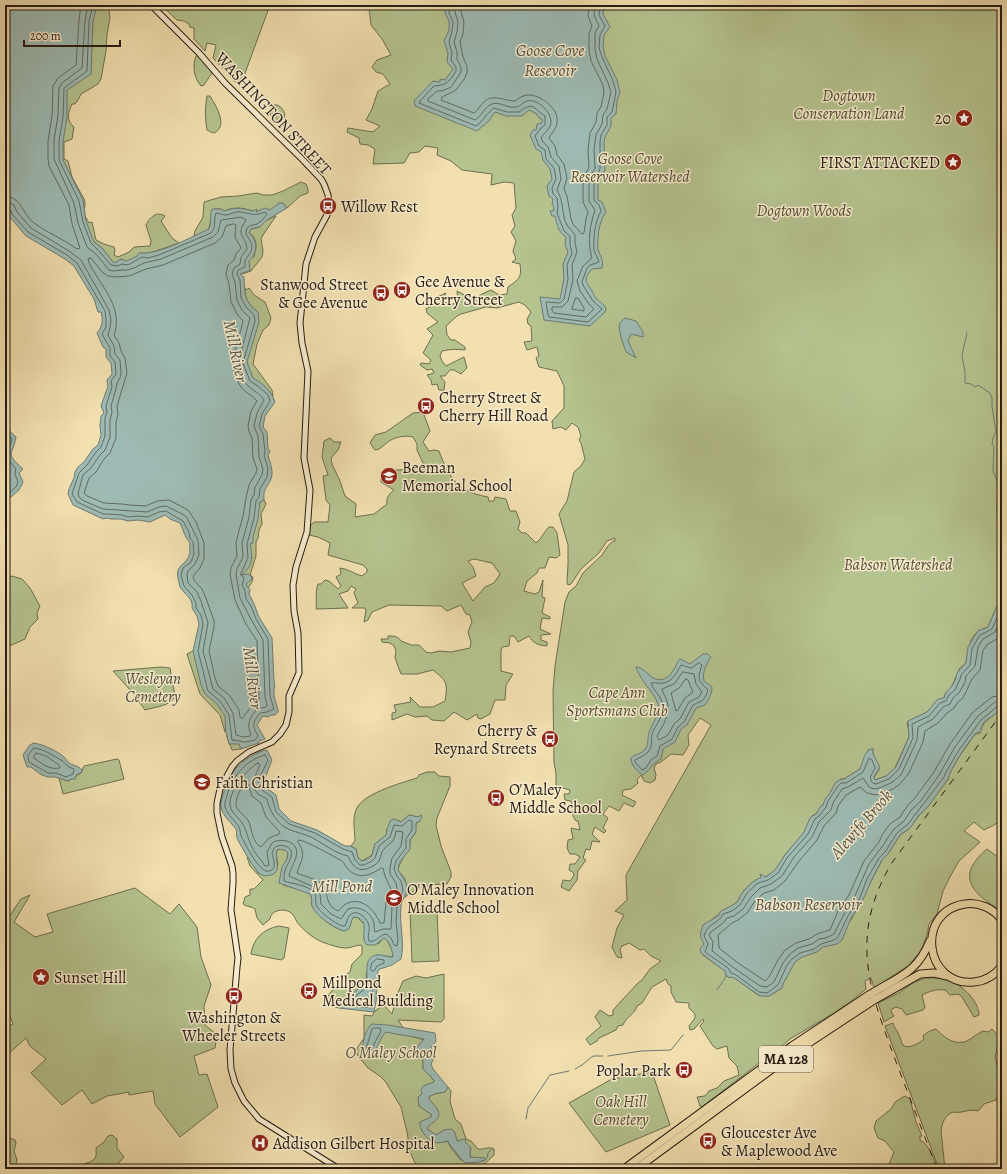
<svg xmlns="http://www.w3.org/2000/svg" width="1007" height="1174" font-family="Alegreya,serif">
<rect width="100%" height="100%" fill="#f2e0b0"/>
<filter id="stains"><feTurbulence type="fractalNoise" baseFrequency=".005" numOctaves="4"/><feColorMatrix values="0 0 0 0 .2 0 0 0 0 .09 0 0 0 0 .02 0 0 0 .5 -.17"/></filter>
<radialGradient id="worn" r=".72"><stop offset=".6" stop-color="#630" stop-opacity="0"/><stop offset="1" stop-color="#630" stop-opacity=".3"/></radialGradient>
<path fill="#b5c38f" stroke="#6d6f50" fill-rule="evenodd" d="M5,5h103l2,12 -3,18 -1,16 -5,28 -3,5 -17,10 -3,6 -3,4h-3c-4,8 -6,17 2,23l-2,12 -8,3v17l4,2 4,16 12,22 1,4 -1,11 5,9 3,-1 4,18 8,4 10,3 1,3 -1,5 4,2 11,-5 5,-5 16,-1 1,-5 -5,-16c4,-8 10,-14 19,-9l-4,5 11,17 7,5 -32,11 -7,-1c-2,3 -9,9 -13,9 -2,-1 -4,-2 -6,-3l-7,5 -12,-16 -12,-9z
M161,5h109l-30,82 -27,-29 3,-13 -9,-2 -2,8 -11,-12v-11l-4,-1 -1,-3 -5,-3 -7,-1z
M383,5l30,4 10,-4h579v596l-5,5 -9,21c-2,1 -6,2 -9,4 -10,5 -11,22 -13,32l-6,5 -9,20 -6,6 -1,4c-3,1 -6,3 -9,5 -2,2 -4,7 -8,9 -5,4 -13,6 -20,10l2,10v5l-15,33 -8,6 -11,4 -1,-3 5,-7c-2,-7 -7,-14 -6,-21l-5,1 -5,17 -19,12h-3l-24,34 -5,3 -7,16 -21,24 -7,14 -10,6 -13,5 -10,9 -7,12 -7,6 -5,1 -16,13 -6,33 55,40 11,1 13,-8c2,-13 11,-30 25,-33l44,-35 31,-60 6,-6 12,-19 9,-6 18,-24 1,1 20,-27 1,-5 10,-17 16,-23 5,-1c1,-11 14,-18 22,-24v111l-8,5 -10,5 -10,-8 -10,9 16,11 -21,19 -8,14 -8,16 -6,23 -8,10 -2,11 -6,16 -13,15 -34,22 -3,-10 -6,3 1,8 -13,11 -19,13 -44,26 -8,7 -9,4 -5,6 -66,51 -2,-1 -3,-9 8,-1 4,-5 8,-3 7,-7 15,-6 -2,-9 -8,-8 -2,-12 -10,3 -4,-3 -13,-20 4,-5 -1,-2 -9,10 -4,1 -1,-4 6,-8v-4l-6,-6v-5l-13,-1 -5,-10v-6l-3,-2 -2,-5 -14,8 -10,16 -5,3c-2,8 -11,11 -14,19l-5,1 -2,4 -17,8 -2,3 -7,4 -4,-6 15,-13 -6,-9 5,-7 9,6 4,-1v-5l24,-26 5,-4 8,-11 11,-8 -10,-5 -7,-7 -4,1 -11,-7 -7,3 -2,3 2,9 -5,-1 -5,-10 5,-19 7,-13 -9,-4 12,-11 -1,-25 85,-150 -11,-7 -12,17 1,10 -6,10 -12,-1 -10,8 -5,2 -2,4 2,7 -1,5 -5,3 -6,-2 -3,-6 -4,5 1,3 -7,6 -8,1 -1,5 14,7 -3,5 -9,-4 -5,8 -10,-5 -6,8 5,4 -5,10 3,3 -2,2 -9,-6 -3,7 8,8 -8,-1 -2,9 -4,-1 -3,9 3,2 -8,11 -1,9 -8,11 -8,-4 2,-7 7,1 3,-4 1,-4 -5,-3 1,-6h5l5,-7 -5,-3h-5l-3,-6 1,-8 5,-1 -2,-11 9,2 -2,-9h-2l-3,-5 -2,-15 -6,-1 -1,-6h5l1,-4 -14,-4v-13l-2,-10 -1,-72 2,-25 10,-64 4,-10 7,-6 7,-13 19,-18 5,-8 6,-6h2v-3l-8,3 -8,12 -18,16 -10,15 -3,1 -1,-2 1,-19v-19l-9,-31 8,-13 7,-29 7,-6 4,-7 -4,-16 -2,-3 2,-4 -3,-9 -6,-4 -6,7 -5,-3 -8,2 -1,-8 12,-13v-22l-7,-15 -18,-4 -3,-9 3,-2 -2,-9 -10,3 -3,-8 8,-1 -1,-15 -3,-2 -1,-5 4,-7 -6,-7 -6,-3 -22,6 -11,-1 -25,7 -4,2 -11,10 1,9 4,5h4l10,7v3c-9,-1 -14,-1 -23,1l-2,5 2,5 4,5 18,-9 3,11 -6,6 -7,-4h-4l-5,6h-5l5,6 -1,8h-5l-2,-6 -5,1 -1,-5 -4,-5 7,-2 -2,-4 -5,1 -7,-5 1,-2 8,1 2,-4 -8,-7 10,-18 -6,-6 11,-7 -11,-9 -1,-4 5,-3 2,-7 13,-6 -5,9 12,2 5,-3 -1,-10 17,9 8,-6 9,-4 8,5 8,-1 1,-7c11,-8 14,-9 12,-23l-8,-2 4,-3 -3,-8 3,-10 -5,-9 4,-6 -3,-11 4,-7 -2,-25 -10,-1 -13,3 1,-11 -30,-4 -11,-9 -14,-6 1,-7 -13,-2 -6,6 -9,1 -6,10 -31,1 2,-15 -7,-4 -8,-1 -1,-6 -12,-6 1,-4 25,4 7,-6 -14,-6 6,-11 6,-18 12,-7 -7,-10 -7,-2 -4,-5 5,-7 14,-5 -9,-16 -11,-14 -2,-17z
M196,56h3l11,12 2,5 -8,12 -3,1c-7,-8 -9,-20 -5,-30z
M207,96h3c5,8 16,26 8,34 -4,5 -7,2 -11,0 -2,-12 -2,-22 0,-34z
M274,105h3c6,3 9,7 7,14l-4,2h-5c-6,-5 -6,-10 -1,-16z
M301,182l5,2 2,5v4l-8,3 -13,12 -4,-5 -13,7h-10l-4,2c-12,-4 -20,-6 -32,-1l-3,-2h-7c-3,8 -3,14 -6,22l-14,5 1,-5 8,-14 1,-15 17,-5 17,-1 19,-3 6,2h9l11,-4z
M276,216l-13,19 -2,4 2,12 -1,6 -11,14 -9,3 -4,-2v-11l16,-4 2,-9v-5l-2,-6 -8,-7 14,-3 7,-7z
M245,288l1,2 3,-2 5,7 11,7 6,16 -2,7 -6,5 -6,14 -4,20 19,26 1,6 -12,-13 -9,-5 -7,-9 13,-57c-9,-7 -13,-12 -13,-24z
M423,412l7,19 -7,11 6,9 5,-1 5,1c10,27 19,41 49,46l1,4h5l1,-4 11,2 4,12h6l4,11 -2,7 4,4h4l10,10c7,-6 7,-10 13,-16h4l4,6 3,22 -4,3 -7,-1 -4,11h-6l-2,5 -10,8 -3,10 11,3 4,-2 4,-12 -1,17 3,1 -3,15 8,4v2l-8,-1 -2,11 11,5 -10,1v5l6,2v4c-9,-1 -13,-2 -18,-10l-11,6 -4,-6h-4l-1,10 -7,1 -1,4v20l12,3 -7,11 -1,15h-10l-5,14 -9,5 -3,-1 -1,-4 -10,6 -13,-8 -10,9 -12,-1 -5,-4 -12,1 -8,-3 -15,6v-7l4,-1 -2,-7 17,-3 -1,-5 10,10h13l12,-6c3,-18 2,-20 -12,-31l-16,4h-16l-6,-16 1,-7 -2,-5 -4,-3 -8,-1 -1,-3h7v-3c6,0 10,0 13,5l10,4h8l7,7 5,1 8,-2 12,1 19,-4 1,-6 -3,-10 4,-10 -2,-7 -4,-1 -5,-9 -14,6 -6,-5 -52,-1 -17,7 -4,8 -4,2 2,-12 -1,-2h-13l6,-5 -4,-10 2,-4 -5,-3 -3,5 -9,3 9,14 -32,1c1,-9 -1,-17 2,-25h3l4,-4 4,1 9,8 3,-3 -5,-9 5,-3 -1,-6c9,1 14,6 22,8l5,-4v-3l-4,-4 -35,-10 2,-12 -12,-6 -9,-2 1,-9 4,-4h14l2,-17 -4,-5 -3,-24 5,-1 -6,-18 2,-16 6,-3 4,4h7l-3,8 -7,8 1,6 8,17 5,15 11,8 -1,13 19,-3 13,-10c-1,-6 2,-10 7,-14l-13,-8v-3c11,-11 15,-9 29,-9 3,0 6,-2 9,-2 5,1 7,3 12,1l-2,-5 -5,1 -7,-15v-6l-4,-7c-6,-2 -17,0 -22,3 -6,3 -10,10 -16,10l-5,-7 5,-8 11,-3 27,-19zM474,559l18,4 8,11 -6,9 -9,4 -12,14 -11,-18 14,-7 -3,-9 -5,-6z
M264,500l2,4 -5,10 1,10 -3,6 -1,8 -2,4v14l-6,19 3,2 -1,5 -4,6 -8,-13 12,-17 -3,-15 11,-41z
M12,576l10,3 8,9 10,18 -3,7 1,6 -8,8 -5,12 -20,9v-60l3,-1 1,-10z
M189,596l16,25 -2,11 2,10 -6,6c-1,5 1,11 2,15l5,6v9l10,13 15,23 2,18 9,15h-2l1,2 -9,1 -5,-13 -1,-17 -1,12 -5,-17 -20,-21 -13,-40 6,-3 1,1 7,-21 -3,-17z
M161,667l9,1 5,28c-3,10 -21,11 -30,14l-13,-18 -19,-21z
M117,759l2,1 5,19 -61,15 -4,-16 9,3 13,-8 3,-7z
M427,772h8l4,4 11,1v9l-13,32 -1,7 5,21 10,26v5l-4,7c-16,0 -28,2 -42,13l2,-7 -2,-11 -7,-9c2,-11 14,-21 12,-30l5,-6 1,-11 4,-2 -2,-4 -9,-2 -8,7 -4,-2 -10,9v6l-12,9 -3,11 -10,6 -4,-3 -2,-9 -5,-3 4,-5c0,-10 -3,-21 1,-31 5,-16 45,-27 61,-32l2,-3z
M278,849l7,1 3,3 -5,32 18,5 9,4 2,6 -1,3c6,13 18,22 30,27l3,1 6,-6 1,-5 2,-3 5,1 7,7 -1,14 14,5 6,-6h2l6,12 1,7 -17,-2 -10,19 1,8 -19,15 -9,11 -10,-3 -2,-8 17,-21 6,-4 2,-8 10,-10v-7l-1,-2c-5,0 -10,3 -15,3 -7,0 -15,-3 -21,-5 -10,-3 -22,-13 -28,-21 -2,-4 -3,-7 -7,-10 -7,-4 -19,-2 -20,7l-7,6 -6,-7 -2,-9c-4,-3 -8,-2 -12,-5l2,-7 5,-2v-6h4l9,-9 -13,-14 -3,-9 3,2v2l3,3 5,9 18,-2 2,-7 -2,-10z
M987,849l15,11v51c-29,-17 -48,-34 -15,-62z
M135,888l35,26 9,-10 18,23 4,30 10,28 -7,21 1,19 12,10 -2,13 -21,8 5,19 8,-1 11,33 -38,30 -25,-33 -2,-13 -24,4v-3l-22,4 -15,8 -10,-14 -20,15 -31,-32 15,-14 -16,-13 -4,-8 -20,18 -1,-1v-27l8,-4 -8,-20v-81l16,-24 9,-4 -16,27 21,15 18,-5 -6,-18z
M437,909l2,52 -27,1 -2,-52z
M279,926l10,2 -5,30 -3,2 -30,-6c2,-15 12,-25 28,-28z
M444,974v45l-3,3 -43,-2 4,6 4,9 19,5 -8,7 1,9 5,3v10l11,11v3l-8,2 -4,10 -4,2 1,9 13,9 -11,15c10,10 12,15 26,11l15,19 4,3 9,-5 -5,-1 1,-9 -15,-9 -1,-6 -11,-3 -8,5 -9,-6 1,-3 9,-7v-10l-8,-10v-2l5,-3 11,-2 3,-5 3,4 -1,10 5,18 6,5 5,15 5,2 7,8c5,1 10,-3 16,0v6l-15,14h-61l-8,-17 -3,-20 -6,-25 -16,-26 -4,-4 -13,-9 -10,-12 -2,-6 8,-12v-23l8,1 3,-5 7,-5v-3l10,11 5,-19 6,-14 13,-5 10,2z
M926,978c6,0 13,0 19,1 14,3 34,21 34,36l-5,2 -12,-20 -4,-3 -8,1 -5,-5c-9,-1 -15,1 -23,5l3,13 -2,2 -17,5 -4,-6 -6,-2 -4,2 -1,3 3,4 -10,6 -6,-19 21,-10 15,-11z
M893,1023c1,5 4,7 6,12 2,3 2,7 4,10 4,5 17,-2 21,-6l-1,-3c4,-4 8,-6 13,-7 8,8 18,17 31,12 4,-2 11,-8 16,-10l5,1 4,-3 8,9 -5,19 7,29 -6,14 -12,4 -6,7c-8,-3 -16,3 -25,1 -8,3 -11,11 -12,19l4,38h-6l-54,-143z
M652,1072l18,53 -64,27 -37,-49 43,-24z
M905,1096l5,3 6,23 6,14h-2v4c9,4 15,20 17,29h-50l7,-17 -9,-11 -7,-3 -4,-10 2,-7 15,-12 4,-7z
M112,1135l5,4v9l7,9 -10,11 -9,-1 -2,2h-32c6,-4 22,-6 24,-11 2,-3 1,-7 1,-10l8,-6 4,-6z
M10,1138l5,2 1,3 -2,8 3,9 -2,9h-10v-30z"/>
<path fill="#9dbbb4" stroke="#6d7b73" d="M5,5h92l-4,17 -2,52 -24,16v27l-4,25v18l20,40 3,21 8,21 8,6 11,14h3l5,-3 6,2 10,-5 2,-3c20,2 52,-16 70,-24 3,-7 0,-14 3,-20h9l3,2c11,-4 18,-3 28,0l5,-2 -1,3 9,-4 5,2 9,-7h4l4,5 -20,12 -7,7 -9,2 -2,4c9,8 9,20 0,28l1,9 -10,4 4,3c1,18 0,24 14,35l1,10 -12,40 6,16c11,6 18,13 22,24l-10,14 -2,11 4,5 1,17 2,2 -2,4c2,8 6,16 3,24 -4,10 -8,8 -7,21l-4,2 -2,17 -5,18v6l-3,1c3,12 3,25 -10,31l8,-1 3,2 1,3 -6,5 1,2 3,4 -1,4 5,10 5,13 13,21 2,43 1,6 -1,1v8l4,14v2l-3,3h-4l-2,2 -6,-1 -6,9 8,14 -6,2v2l-18,6 -2,-5h-10l-3,-11 -1,-17 -8,-12 -12,-10 -4,-9 -8,-34 6,-27 -2,-8 -5,-8c2,-9 -8,-14 -12,-21 -1,-3 -1,-6 -2,-9 -3,-12 8,-14 11,-22 2,-4 0,-9 1,-13 -5,-5 -7,-14 -10,-20l-10,-4 -5,-4 -15,7 -12,-2 -10,1 -7,-2h-10l-4,-1 -4,1 -30,-14 -5,-11 1,-5 5,-11 1,-6 3,-5 6,-5 9,-13 5,-4 3,-10 -1,-9 1,-10 3,-3 -3,-7 7,-20 -1,-6 5,-6 -1,-11 -5,-6v-8l-3,-2 -6,-14c6,-7 6,-13 4,-21h-3l-4,-13 -20,-33 -9,-7 -39,-23 -18,-21v-3l-3,-2z
M448,5h156l-1,9 7,13 -6,8 -1,12 2,9 12,24 3,12 -3,9 -1,13 -5,4v8l-6,11 -1,6 1,27 -7,12v18l4,2 4,10c-7,9 -9,26 -8,37 2,8 6,10 4,19l-10,1c-9,10 -6,13 0,22 2,3 2,6 5,8 4,4 7,5 9,9l-1,4 -15,14 -46,-6 -4,-23 20,2 4,-21 -1,-14 5,-12 -3,-8 1,-7c-7,-4 -9,-12 -11,-21h-3l-2,-5h3l1,-4 -2,-3 1,-5 -4,-3 -2,-10 5,-7 -2,-10 -7,-9 -2,-8 -5,-3 -6,-14 3,-5h3l1,-6 5,-1v-4l-3,-1 -2,-4 -8,-4 -7,6h-16l-11,-4 -6,9 -12,10 -62,-25 -1,-5 19,-20 7,1v-3l5,1 8,-11 -6,-7 1,-9 -4,-12 5,-11v-9l-4,-8z
M625,318l11,3 7,11v5l-12,-3 -3,7 8,17 -10,-6c-2,-6 -9,-23 -6,-29 1,-2 3,-3 5,-5z
M5,426l11,11c-3,19 -12,15 7,32l-4,4 4,9 -4,8 -14,12z
M1002,601v108l-18,13 -3,6v4c-3,0 -4,0 -6,2 -8,10 -24,33 -27,45l-21,29 -8,7 -8,12 -11,8 -12,19 -6,6 -11,21 -9,21 -11,16 -9,22 -5,4 -14,3 -6,5 -15,5 -7,5 -12,22 -1,4 -13,8h-9l-26,-18 -3,-1 -1,1 -5,-3 1,-3 -25,-19 -1,-4 4,-5c-5,-8 -4,-10 -1,-19l15,-9 3,-5c6,-3 11,-5 16,-9 1,-1 3,-5 3,-6 3,-5 15,-18 21,-18l-1,-4 6,3 9,-7 10,-15 19,-23 6,-14 7,-5 3,-6 3,-2 2,-6 5,-6 5,-10 4,-3 5,-1 16,-10c4,-9 3,-17 13,-21v6l7,13 -6,10 1,3 11,-4 10,-9 13,-30 -1,-16 19,-9 11,-13 6,-1c3,-11 11,-10 13,-25l9,-10 2,-16 8,-13 2,-3 10,-4 9,-21z
M703,654h5l3,3c-5,8 -9,15 -7,24l8,6c0,7 -3,12 -7,18l-9,3 -9,17 -6,4 -6,13 -12,7 -2,10c-8,4 -10,10 -18,16 -6,-4 -12,-9 -12,-17 4,-4 11,-4 15,-10 3,-5 1,-10 3,-15 4,-15 16,-20 5,-37 -6,-9 -15,-19 -18,-29 8,1 11,7 16,10 13,9 22,-6 26,-16l2,-2 10,5z
M33,743c10,1 24,8 31,14 2,2 3,4 4,5 4,4 10,3 14,8l-1,3 -4,1 -2,5h-4l-3,2 -13,-4h-8l-7,-3 -9,-7h-4l-4,-12 6,-9z
M267,750l5,10 -9,23 2,4 11,8 3,14 12,12 26,9 28,16h5l6,3 2,9 4,3 8,-3 2,-3 3,-11 11,-9 1,-6 4,-9 3,-1 7,3 8,-7 9,2 3,-2 1,1 -2,5 -4,2v9l-6,8v9l-11,14 -1,7c4,7 9,11 9,19 0,7 -6,11 -6,17 -2,18 4,36 0,53l-9,6 -12,4 -2,2 -2,31 -2,10 -35,-4 9,-11 19,-15c1,-9 -4,-25 10,-27 6,-1 11,3 16,2 0,-5 -4,-17 -9,-19l-9,7h-8c-9,-8 6,-27 -14,-28l-4,12 -5,2 -3,-1c-9,-4 -24,-13 -29,-24 -1,-4 1,-7 -2,-12l-31,-11 3,-16 5,-8 1,-6 -3,-3 -7,-1c-6,7 6,22 -7,26 -4,1 -9,1 -12,-2 -4,-3 -20,-30 -22,-35 -1,-3 0,-6 -1,-9 -5,-7 -13,-12 -15,-22 -1,-5 2,-10 3,-15 4,-20 23,-38 43,-42z
M372,1024l16,1 47,8 1,8 -5,7 4,8 -4,8 2,5 15,18 -3,5 -11,2 -5,3v2c4,5 14,13 8,20 -3,4 -8,5 -10,10l9,6 8,-5 8,-1 3,4 2,8 8,-2 1,4c6,4 4,7 4,14l15,1v2l-6,2 -13,1 -4,-3 -15,-19c-4,1 -9,3 -13,1 -6,-1 -16,-14 -14,-20l11,-5 1,-2 -13,-9 -1,-9 4,-3 -1,-4 2,-4 11,-4v-2l-11,-11v-10l-5,-3 -2,-4 1,-5 7,-8c-12,-3 -25,-4 -38,-7 -8,7 -8,24 -22,24 -4,-7 1,-28 8,-32z"/>
<g fill="none" stroke-linecap="round" stroke-linejoin="round">
<path stroke="#616b63" stroke-width="1" d="M451,5l-2,8 4,9 -1,9 -3,11 3,11 -1,7 5,7v4c-5,9 -10,15 -22,15l-14,15 -1,2 57,23c7,-4 11,-14 18,-18l13,4h12c14,-11 14,-4 26,4v9l-4,3 -6,8 4,10 6,4 1,9 8,9 2,11 -4,9 1,6 4,4 1,9 -1,6 7,18 6,5v8l2,9 -5,12 1,14 -4,20 -4,4 -14,-1 2,13 1,2 39,5 14,-13 -9,-8 -9,-14 -2,-5 5,-14 3,-3 9,-3c-1,-4 -4,-8 -5,-12 -1,-13 1,-28 7,-39l-2,-6 -5,-5v-19l6,-12v-27l1,-7 6,-10v-8l5,-5 4,-20 -3,-11 -11,-24 -3,-9 1,-13 5,-9 -6,-11 1,-10
M456,5l-1,7 3,10 -1,10 -3,10 3,10v7l4,8v5l-10,15 -9,4h-5l-9,8v2l47,19c7,-4 10,-14 17,-16 8,-3 16,5 24,3 4,0 7,-5 11,-6 11,-3 25,12 24,22 -1,6 -7,10 -10,15l2,4 5,5 3,10 8,9 2,13 -4,11c6,10 5,20 8,31 2,6 7,9 10,14v8l2,9 -5,13 1,15 -5,21 -6,6h-10v4l2,2 32,4 8,-8 -5,-5 -9,-13 -3,-10 6,-15 9,-8c-5,-15 -2,-33 3,-48l-6,-9v-21l6,-12 -1,-18 2,-15 6,-11 1,-9 4,-6 4,-17 -3,-9 -11,-24 -2,-10v-16l4,-7 -5,-11 1,-10
M462,5l-1,7 3,10 -1,12 -3,8 3,15 4,9v6l-2,6 -9,12 -14,7 -1,3 33,13c4,-2 6,-8 10,-11 9,-9 20,-1 31,-1 4,-3 8,-6 14,-6 11,0 27,12 28,23 1,11 -5,13 -8,20l6,8 2,9 7,9 3,14 -3,11 3,7 4,23 2,5 9,10 2,-1 2,-14 2,-7 -5,-10v-22l6,-13 -1,-17 2,-17 6,-11 1,-9 4,-6 3,-15 -1,-7 -12,-24 -2,-11v-16l3,-8 -4,-10 1,-11
M5,196c17,1 17,18 29,27 13,10 30,16 43,26l3,-1 -8,-24 -3,-19 -20,-39 -1,-7v-18l4,-25 1,-30 5,-8 18,-13 3,-45 2,-15
M5,202l5,1 4,2 3,7 14,16 38,23 12,9 28,50 2,10 -1,8 -2,7 6,11 1,8 5,6 1,14 -1,4 -3,5 -1,6 -5,17 1,6 -2,8v17l-5,13 -5,5 -9,13 -8,7 -5,19 2,4 4,3 19,8 44,3 12,-5 7,-1 18,9 3,3 11,22 1,15 -4,9 -7,7 -1,4 1,8 9,9 4,9 7,22 -5,28 10,38 11,9 9,15 3,22 8,2 6,-1 1,-2c-5,-10 -1,-17 6,-25l9,-2 1,-2 -2,-8 -2,-57 -11,-19 -12,-23 -4,-24 1,-5 6,-12 -1,-14 7,-26 2,-17 3,-5 1,-8 7,-12 1,-6 -4,-12 -1,-21 -4,-10 3,-13 7,-13c-4,-7 -11,-9 -17,-15 -5,-5 -9,-18 -8,-25l11,-42 -8,-8 -5,-10 -2,-18 -3,-8 2,-6 6,-4 1,-7 6,-8c-2,-16 -12,-12 -1,-29l-5,-3 -20,3 -3,12 -5,5 -52,22 -17,4 -10,5 -7,2h-5l-8,1 -5,-1 -13,-16 -9,-7 -9,-24 -4,-20 -20,-44v-19l4,-24 1,-28 3,-5 20,-15 3,-47 3,-16
M5,207l5,2 2,5 16,18 39,23 10,8 28,48 1,8v8l-4,7 8,14v8l5,6 1,12 -5,7 1,6 -6,19 1,6 -2,6v18l-4,11 -5,5 -9,13 -8,8 -7,21 5,8 26,12h5l14,1 6,2 10,-1 10,1 11,-5 7,-1 17,10 6,11 1,6 3,4 1,12 -3,8 -8,6 -2,7 3,11 8,9 4,8v5l5,7 2,9 -5,27 10,40 12,10 9,14 3,25 8,1 4,1 11,-2 3,-4c-6,-11 -6,-13 2,-23l7,-1 7,-3 -4,-13 -2,-57 -12,-20 -5,-13 -5,-7 -1,-8 -3,-6 2,-6 -3,-6 7,-15 -1,-14 7,-26 2,-17 3,-4 1,-8 7,-12 1,-9 -4,-12 1,-4 -2,-18 -4,-8 3,-12 8,-13 -2,-6 -10,-9 -8,-5 -7,-18 12,-42 -1,-6 -8,-8 -5,-9 -1,-18 -3,-6 1,-4 7,-3v-7c9,-11 9,-14 1,-26 0,-9 4,-8 11,-10 4,-2 8,-7 10,-10l-2,-2c-12,5 -14,1 -25,0 -5,-1 -10,3 -15,3 -3,0 -6,-2 -9,-2 -3,7 1,13 -5,20l-52,22 -11,3 -6,-1 -14,8 -6,-1 -5,2 -6,-1 -12,-14 -8,-8 -8,-21 -4,-21 -20,-41v-19l4,-24 1,-29 23,-17 2,-50 4,-16
M234,224l2,1 -1,12 6,11 -5,6 -2,6 -6,5 -2,9 3,10 2,18 6,12 6,7c-5,23 -17,43 -2,66 4,6 12,8 16,14l-6,10 -3,15 1,6 3,6 1,20 4,11 -1,4 -7,12 -3,13 -3,18 -7,26 1,14 -6,12 -1,6 5,26 11,24 11,17 2,60 -8,6 -9,12 -2,-2 -1,-7 -9,-14 -12,-10 -3,-8 -6,-27 5,-24v-6l-8,-23 -4,-9 -8,-9 -1,-4 7,-8 4,-9v-16l-8,-21 -8,-12 -19,-10 -12,1 -11,5 -17,-1 -7,-1 -18,-1 -17,-7 -3,-3 5,-15 7,-6 8,-13 6,-6 6,-15v-16l2,-8 -1,-8 10,-33 -2,-15 -4,-7 -2,-8 -5,-8c8,-23 -6,-41 -18,-60 -3,-5 -7,-10 -8,-16l3,-1 11,14 6,4 8,1 13,-1 17,-7 17,-4 52,-22 7,-6 4,-11z
M576,298h2l6,10v3l-12,-2z
M5,431l7,8c0,4 -2,5 -4,9 -4,8 3,15 8,21l-1,5 3,8 -2,5 -11,10
M1002,607l-10,22 -12,6 -6,10 -2,4 -2,16 -9,10 -1,4 -5,11 -6,5 -3,6 -6,2 -11,13 -17,8 1,14 -14,31 -10,10 -13,5 -3,-1c-6,-5 0,-10 2,-15l-3,-8 -3,-2 -6,14 -17,11h-5l-3,3 -10,15 -2,6 -7,9 -4,3 -7,15 -21,24 -9,15 -10,7 -10,3 -11,10 -7,12 -8,6 -9,3c-4,10 -16,9 -19,22l4,8 -3,8 23,16 3,5 5,2 23,17 8,1 11,-8 9,-20 5,-6 8,-6 14,-4 7,-5 13,-4 4,-3 10,-21 11,-16 8,-21 12,-21 6,-6 12,-19 11,-9 36,-47 2,-5 13,-22 22,-30 17,-14h4
M1002,616l-7,16 -12,7 -5,8 -3,19 -9,10 -1,6 -6,11 -6,5 -3,6 -7,3 -10,12 -15,8 -1,13 -16,35 -10,8 -12,5 -5,1 -5,-2 -6,-9 -15,9 -6,2 -9,14 -2,7 -12,12 -7,15 -18,20 -12,19 -11,8 -11,4 -9,9 -8,12 -9,7 -7,2 -4,5 -12,9 -2,3 4,7 -1,9 22,17 26,18 7,1 7,-5 9,-19 6,-8 9,-7 14,-4 7,-5 7,-1 8,-4 10,-20 10,-16 15,-34 15,-20 3,-5 7,-10 10,-8 8,-12 8,-7 19,-27 16,-28 22,-30 18,-15 7,-1
M1002,633l-5,6 -9,5 -5,6 -3,20 -8,9 -9,19 -5,4 -4,6 -7,5 -9,10 -13,8 -2,11 -14,31 -9,11 -7,5 -17,6 -9,-2 -7,-6 -14,8 -8,11 -2,7 -12,13 -7,14 -18,21 -14,20 -11,9 -10,3 -9,8 -8,12 -9,7 -6,3 -14,12 1,13 19,15 27,18 4,-4 9,-17 7,-10 11,-7 13,-4 8,-5 13,-4 8,-19 11,-16 15,-34 15,-19 3,-7 8,-11 10,-7 8,-12 7,-7 19,-26 16,-28 22,-31 20,-16 10,-2
M699,663l3,2c-5,15 -4,15 6,25 -4,12 -5,10 -15,15l-9,17 -6,5 -6,12 -12,7 -3,10 -6,4 -5,8 -4,2 -7,-8v-2c4,-2 9,-4 13,-8 5,-6 3,-11 4,-18 4,-11 14,-19 10,-32 -2,-7 -9,-12 -11,-19 4,-1 8,1 13,0 9,-2 13,-11 17,-18l10,3z
M683,672l11,2 2,10 6,8 -3,5 -10,5 -9,17 -6,5 -6,11 -9,5 -2,-4c6,-11 14,-22 10,-35 -1,-4 -4,-7 -5,-12l12,-5z
M686,679l2,1 5,12 -8,6 -7,12 -2,1 -5,-18 8,-5z
M34,748c10,1 18,7 27,12 6,4 4,6 13,9l-1,5 -7,3 -10,-4h-8l-19,-11 -1,-6z
M36,753l10,3 13,9 1,3c-12,2 -17,-4 -26,-10z
M265,755l3,5 -9,19v5l3,6 10,7 4,15 13,12 26,9 28,16 9,3 3,8 5,5h4l8,-4 3,-3 4,-12 11,-9 4,-12 8,1 7,-6 3,1v9l-6,9v9l-10,13 -2,8 3,7 4,5 2,9 -6,16 -1,16 2,17 -1,7 -3,-1 -3,-7 -5,-4c-7,1 -10,9 -17,7 -2,-5 1,-10 0,-15 -1,-7 -12,-18 -19,-11 -3,3 -3,8 -5,11 -6,1 -28,-15 -29,-22 -1,-4 1,-8 -2,-12 -7,-7 -21,-8 -30,-11 0,-4 0,-9 2,-13 3,-7 11,-18 -1,-22 -4,-1 -6,-1 -10,1l-3,6c1,6 6,16 -3,18 -9,3 -23,-26 -27,-33 -2,-3 -1,-7 -3,-11 -4,-7 -11,-11 -14,-20 -1,-5 2,-10 3,-15 5,-17 20,-33 37,-37z
M258,763l2,2c-4,10 -11,19 -2,29 3,2 6,3 9,5 2,11 10,25 21,30 7,3 16,5 23,8 12,6 23,16 37,19 4,9 9,17 21,12 4,-2 7,-3 10,-7 2,-4 2,-9 5,-12 7,-8 10,-5 12,-18l7,1 -2,14 -9,12 -2,10v6l6,9 1,6 -5,16 -1,24h-8l-8,3c-1,-3 -1,-6 -1,-9 -3,-11 -15,-18 -26,-14l-7,10 -10,-5 -10,-10 -1,-10 -4,-6 -27,-12c1,-10 18,-28 -2,-35 -6,-1 -11,-1 -15,2l-5,9 2,13 -2,1h-2c-4,-7 -11,-13 -14,-21 -3,-6 -5,-17 -9,-22 -4,-6 -11,-10 -12,-18 -2,-12 17,-37 28,-42z
M245,783l3,1 4,12 9,7 5,14 14,15 -1,2 -10,4 -8,9c-8,-3 -9,-17 -12,-25 -3,-6 -13,-11 -13,-18 0,-7 5,-16 9,-21z
M299,840c8,1 34,16 43,21 2,1 3,5 5,7 10,12 23,8 34,0h2l2,8 6,13 -5,14 -2,20h-4c-5,-12 -17,-26 -32,-20 -4,1 -6,5 -10,8 -14,-7 -8,-16 -16,-26 -6,-7 -17,-8 -25,-12 4,-13 10,-18 1,-31z
M377,959l7,1v3l-7,3 -3,5h-2l-2,-2 2,-6z
M370,985l3,2 -2,21 -22,-3 -1,-2 3,-3z
M374,1028h6l1,3 -10,19 -4,1 -1,-2 6,-20z"/>
<path stroke="#6d7b73" stroke-width="1" d="M967,333l-5,22 3,17v11l6,1 4,3 3,-2 12,8 2,5v8l4,26 -3,6 -1,6 2,3 -1,23 6,16v9l-2,9v11l5,4
M717,990l10,-15
M608,1056l33,-5 30,-1 12,-15
M575,1069l7,-4 11,-9h10
M430,1075l2,4 2,1
M526,1119l2,-11 22,-33 19,-4
M448,1141c2,9 8,12 12,19h2
M481,1161h3l3,-3 1,-5 5,-5"/>
<defs>
<path id="secondary" d="M151,5l48,48 26,30 78,77 18,19 3,5 4,11 1,7 -2,13 -12,22 -9,27 -6,59 2,20 6,28 -4,87 6,32 -3,42 -11,35 -3,18 1,26 4,22 1,40 -10,23v16l-3,13 -6,9 -8,8 -23,10 -12,9 -5,6 -12,22 -3,14v10l5,24 10,29 1,7v10l-2,27 7,48 -1,9 -7,83 1,19 4,14 9,18 15,18 80,50"/>
<path id="highway" d="M1002,920c-9,-12 -23,-18 -37,-16 -50,7 -41,83 9,78 11,-1 21,-7 28,-16
M874,992c27,-16 43,-20 56,-51
M876,999l44,-25 14,-1 13,3
M624,1169l168,-123 77,-51
M636,1169l162,-119 73,-48"/>
</defs>
<use href="#secondary" stroke="#251b12" stroke-width="7"/>
<use href="#highway" stroke="#251b12" stroke-width="9"/>
<use href="#secondary" stroke="#f7ebcc" stroke-width="5"/>
<use href="#highway" stroke="#f2e0b0" stroke-width="7"/>
<path stroke="#251b12" stroke-width="1" stroke-dasharray="7 7" stroke-linecap="butt" d="M937,1169c-13,-34 -26,-68 -39,-102 -28,-75 -50,-128 -7,-203l111,-151"/>
<defs>
<path id="highway-bridge" d="M869,995l5,-3
M871,1002l5,-3"/>
</defs>
<use href="#highway-bridge" stroke="#251b12" stroke-width="9" stroke-linecap="butt"/>
<use href="#highway-bridge" stroke="#f2e0b0" stroke-width="7"/>
</g>
<defs>
<symbol id="sight-disc" viewBox="-11 -11 22 22"><circle r="9.5" fill="#8f2418" stroke="#f7ebcc"/><path d="M0-6L1.8-2.2L6-1.7L2.9 1.2L3.7 5.4L0 3.3L-3.7 5.4L-2.9 1.2L-6-1.7L-1.8-2.2Z" fill="#fff"/></symbol>
<symbol id="bus-disc" viewBox="-11 -11 22 22"><circle r="9.5" fill="#8f2418" stroke="#f7ebcc"/><path d="M-5-6H5V4H4V6H2V4H-2V6H-4V4H-5ZM-3.5-4V0h7V-4ZM-3.5 1.2v1.5H-2V1.2ZM2 1.2v1.5H3.5V1.2Z" fill="#fff"/></symbol>
<symbol id="school-disc" viewBox="-11 -11 22 22"><circle r="9.5" fill="#8f2418" stroke="#f7ebcc"/><path d="M0-5L7-2L0 1L-7-2ZM-4 1L0 2.5L4 1V4Q0 6-4 4Z" fill="#fff"/></symbol>
<symbol id="hospital-disc" viewBox="-11 -11 22 22"><circle r="9.5" fill="#8f2418" stroke="#f7ebcc"/><path d="M-5-5h3v3.5h4V-5h3V5h-3V1.5h-4V5h-3Z" fill="#fff"/></symbol>
</defs>
<g fill-rule="evenodd">
<use href="#sight-disc" x="954" y="108" width="20" height="20"/>
<use href="#sight-disc" x="943" y="152" width="20" height="20"/>
<use href="#bus-disc" x="318" y="196" width="20" height="20"/>
<use href="#bus-disc" x="392" y="280" width="20" height="20"/>
<use href="#bus-disc" x="371" y="283" width="20" height="20"/>
<use href="#bus-disc" x="416" y="396" width="20" height="20"/>
<use href="#school-disc" x="379" y="466" width="20" height="20"/>
<use href="#bus-disc" x="540" y="729" width="20" height="20"/>
<use href="#school-disc" x="192" y="772" width="20" height="20"/>
<use href="#bus-disc" x="486" y="788" width="20" height="20"/>
<use href="#school-disc" x="384" y="888" width="20" height="20"/>
<use href="#sight-disc" x="31" y="967" width="20" height="20"/>
<use href="#bus-disc" x="299" y="981" width="20" height="20"/>
<use href="#bus-disc" x="224" y="986" width="20" height="20"/>
<use href="#bus-disc" x="674" y="1060" width="20" height="20"/>
<use href="#bus-disc" x="698" y="1131" width="20" height="20"/>
<use href="#hospital-disc" x="250" y="1133" width="20" height="20"/>
</g>
<g text-anchor="middle" stroke-width="3" stroke-linejoin="round" paint-order="stroke">
<rect fill="#f7ebcc" stroke="#64594a" stroke-width="1" x="759" y="1046" width="54" height="26" rx="3"/>
<g font-size="15" font-weight="bold" fill="#251b12">
<text x="786" y="1064">MA 128</text>
</g>
<g font-size="16" font-style="italic" fill="#504d38" stroke="#f7ebcc">
<text x="849" y="101">Dogtown<tspan x="849" dy="18">Conservation Land</tspan></text>
<text x="630" y="164">Goose Cove<tspan x="630" dy="18">Reservoir Watershed</tspan></text>
<text x="804" y="216">Dogtown Woods</text>
<text x="898" y="570">Babson Watershed</text>
<text x="153" y="684">Wesleyan<tspan x="153" dy="18">Cemetery</tspan></text>
<text x="617" y="698">Cape Ann<tspan x="617" dy="18">Sportsmans Club</tspan></text>
<text x="391" y="1058">O Maley School</text>
<text x="621" y="1107">Oak Hill<tspan x="621" dy="18">Cemetery</tspan></text>
</g>
<g font-size="16" fill="#251b12" stroke="#f7ebcc">
<text transform="translate(274 113) rotate(47)" y="6">WASHINGTON STREET</text>
</g>
<g font-size="16" fill="#251b12" stroke="#f7ebcc" text-anchor="start">
<text x="951" y="124" text-anchor="end">20</text>
<text x="940" y="168" text-anchor="end">FIRST ATTACKED</text>
<text x="341" y="212">Willow Rest</text>
<text x="415" y="287">Gee Avenue &amp;<tspan x="415" dy="18">Cherry Street</tspan></text>
<text x="368" y="290" text-anchor="end">Stanwood Street<tspan x="368" dy="18">&amp; Gee Avenue</tspan></text>
<text x="439" y="403">Cherry Street &amp;<tspan x="439" dy="18">Cherry Hill Road</tspan></text>
<text x="402" y="473">Beeman<tspan x="402" dy="18">Memorial School</tspan></text>
<text x="537" y="736" text-anchor="end">Cherry &amp;<tspan x="537" dy="18">Reynard Streets</tspan></text>
<text x="215" y="788">Faith Christian</text>
<text x="509" y="795">O'Maley<tspan x="509" dy="18">Middle School</tspan></text>
<text x="407" y="895">O'Maley Innovation<tspan x="407" dy="18">Middle School</tspan></text>
<text x="54" y="983">Sunset Hill</text>
<text x="322" y="988">Millpond<tspan x="322" dy="18">Medical Building</tspan></text>
<text x="234" y="1023" text-anchor="middle">Washington &amp;<tspan x="234" dy="18">Wheeler Streets</tspan></text>
<text x="671" y="1076" text-anchor="end">Poplar Park</text>
<text x="721" y="1138">Gloucester Ave<tspan x="721" dy="18">&amp; Maplewood Ave</tspan></text>
<text x="273" y="1149">Addison Gilbert Hospital</text>
</g>
<g font-size="17" font-style="italic" fill="#4f534b" stroke="#f7ebcc">
<text x="550" y="56">Goose Cove<tspan x="550" dy="20">Resevoir</tspan></text>
<text transform="translate(236 351) rotate(78)" y="6">Mill River</text>
<text transform="translate(253 678) rotate(83)" y="6">Mill River</text>
<text transform="translate(861 824) rotate(-49)" y="6">Alewife Brook</text>
<text x="342" y="892">Mill Pond</text>
<text x="808" y="910">Babson Reservoir</text>
</g>
</g>
<rect width="1007" height="1174" fill="none" stroke="#f2e0b0" stroke-width="20"/>
<rect x="6" y="6" width="995" height="1162" fill="none" stroke="#251b12" stroke-width="2"/>
<rect x="10" y="10" width="987" height="1154" fill="none" stroke="#251b12"/>
<path d="M24 40v6h96v-6" fill="none" stroke="#251b12" stroke-width="2"/>
<text x="30" y="40" font-size="12" fill="#251b12" stroke="#f7ebcc" stroke-width="3" paint-order="stroke">200 m</text>
<rect width="100%" height="100%" filter="url(#stains)"/>
<rect width="100%" height="100%" fill="url(#worn)"/>
</svg>
